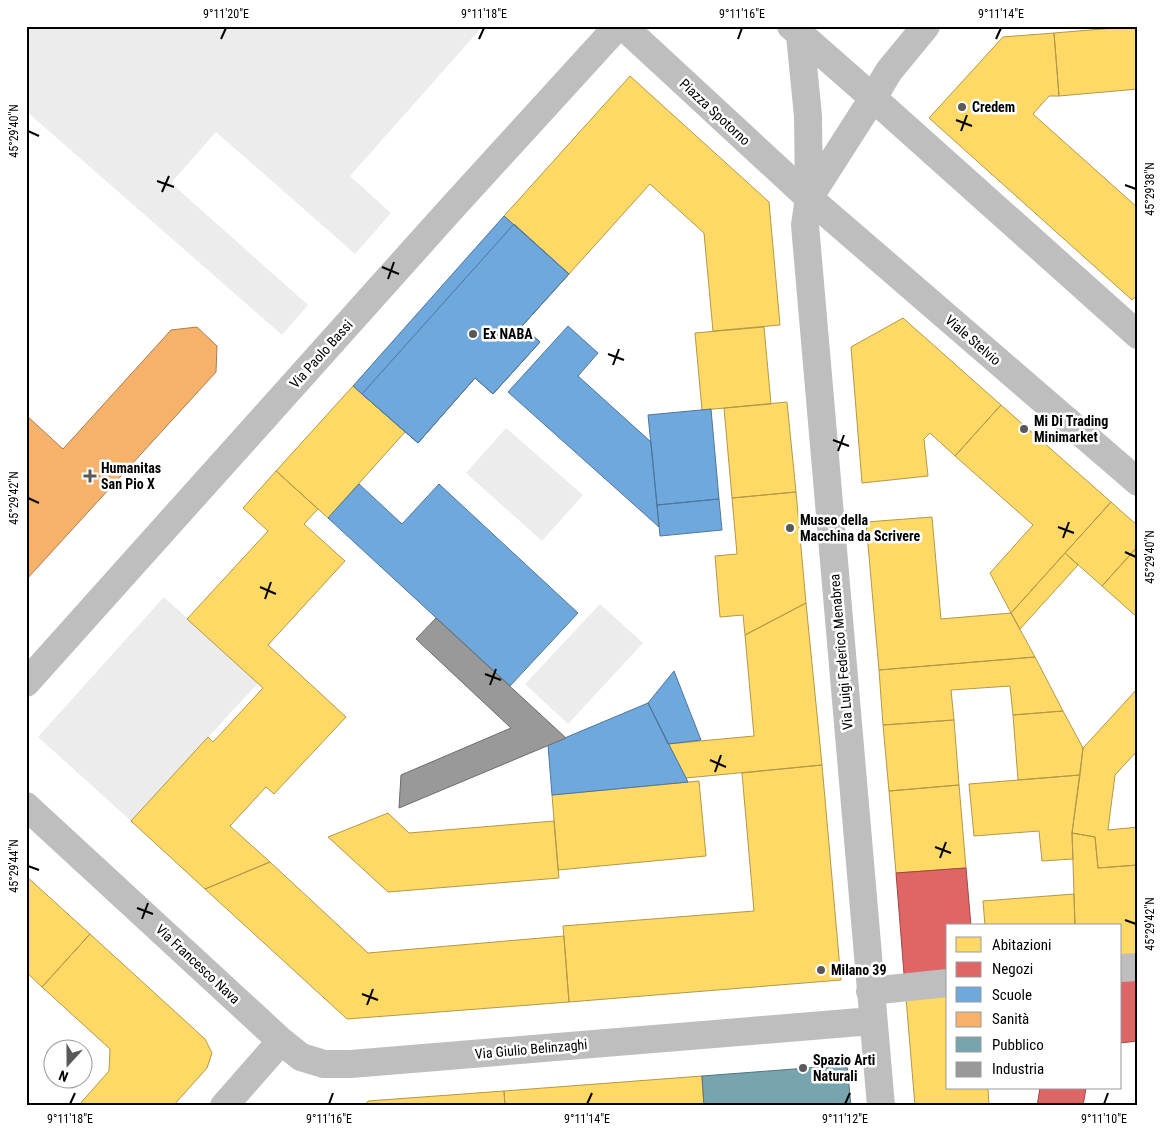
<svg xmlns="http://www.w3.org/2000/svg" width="1164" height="1132" font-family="'Roboto Condensed',sans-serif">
<rect width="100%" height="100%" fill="#fff"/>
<path fill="#ececec" d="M26,26h457l-133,150 41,37 -36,41 -139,-122 -45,51 137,122 -26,30 -256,-224z
M506,428l77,67 -41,46 -76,-68z
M164,597l94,86 -127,138 -93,-84z
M600,604l43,39 -75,81 -43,-40z"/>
<path fill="#ffd966" stroke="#b29847" d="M1138,26v63l-79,7 -5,-63z
M1054,33l5,63h-10l-16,18 105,94v86l-6,6 -203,-182 74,-81z
M630,76l139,126 11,123 -67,6 -9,-98 -54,-49 -81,90 -65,-58z
M903,318l98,87 -46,51 -25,-23 -6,6 4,37 -66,7 -11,-136z
M764,327l7,77 -69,6 -7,-77z
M353,386l52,46 -77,86 -52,-47z
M787,402l9,90 -64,6 -8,-90z
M1001,405l110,97 -100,111 -21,-40 43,-48 -78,-69z
M276,471l42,38 -14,15 41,37 -77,84 78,72 -72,77 -8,-7 -36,39 40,36 -65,27 -74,-68 77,-84 5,5 50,-54 -76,-69 81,-88 -25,-23z
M796,492l10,111 -61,32 -2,-20 -23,2 -5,-61 22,-2 -5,-56z
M1111,502l27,24v20l-36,40 -37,-33z
M932,517l9,102 70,-6 24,44 -156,13 -13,-148z
M1138,546v72l-36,-32z
M1065,553l13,12 -58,64 -9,-16z
M806,603l16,162 -136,13 -18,-34 86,-8 -9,-101z
M1035,657l28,54 -50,4 -3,-29 -59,4 3,30 -71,5 -4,-55z
M1138,688v62l-23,25 -7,55 30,-3v38l-40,3 -3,-31 -23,-4 11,-85z
M1063,711l20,37 -3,27 -62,5 -5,-65z
M954,720l5,65 -70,6 -6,-66z
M822,765l19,215 -272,22 -6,-76 191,-15 -12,-138z
M1080,775l-8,58 1,26 -31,2 -3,-30 -65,5 -5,-52z
M699,781l7,75 -148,14 -6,-75z
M959,785l7,83 -70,5 -7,-82z
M388,813l21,20 145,-12 5,57 -171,14 -60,-55z
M1072,833l23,4 3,31 40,-3v90l-18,1v-30h-45z
M270,862l98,91 196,-17 5,66 -222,17 -142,-130z
M26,876l64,58 -48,53 -16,-15z
M1074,894l1,32h-90l-2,-25z
M90,934l115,105 7,14 -5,15 -34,38h-95l31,-35 1,-22 -68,-62z
M948,994v94h40l1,18h-74l-9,-108z
M702,1076l2,30h-199l-1,-15z
M504,1091l1,15h-140l3,-5z"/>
<path fill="#e06666" stroke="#9d4747" d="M966,868l5,58h-23v44l-44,4 -8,-101z
M1138,972v69l-18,2v-69z
M1040,1088h46l-3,18h-46z"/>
<path fill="#6fa8dc" stroke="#4e769a" d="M504,216l65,58 -47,52 18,16 -47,52 -18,-16 -57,65 -65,-57z
M514,224l55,50 -47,52 18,16 -47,52 -18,-16 -57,65 -56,-49z
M568,326l30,27 -20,23 73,66 8,85 -151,-135z
M711,409l8,90 -62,6 -9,-90z
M359,484l43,40 37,-40 139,129 -68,73 -182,-168z
M719,499l3,31 -62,6 -3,-31z
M674,671l27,69 -33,4 -20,-41z
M648,703l40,79 -136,13 -4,-50z"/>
<path fill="#f6b26b" stroke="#ac7d4b" d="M197,327l20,19 -1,26 -190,208v-165l37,34 108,-119z"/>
<path fill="#76a5af" stroke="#53747a" d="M847,1065l4,41h-147l-2,-30z"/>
<path fill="#999" stroke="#6b6b6b" d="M436,618l130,120 -167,70 2,-33 110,-47 -95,-89z"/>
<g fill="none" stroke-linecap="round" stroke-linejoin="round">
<path stroke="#bebebe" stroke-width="28" d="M873,98l16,-27 37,-45
M809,198l-4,27 76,881
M26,683l424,-473 168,-184
M26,806l255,235 20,16 23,7h27l521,-43
M1120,968l18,-1
M870,991l78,-8
M224,1106l57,-65"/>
<path stroke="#bebebe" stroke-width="28" d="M623,26l186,172 329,284
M791,26l82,72 265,237
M800,35l8,81 1,82
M809,198l64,-100"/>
</g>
<path fill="none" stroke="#000" stroke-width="2" d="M221,39l5,-11M479,39l5,-11M738,39l4,-11M996,39l5,-11M956,120l16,6M28,131l11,5M961,131l6,-16M157,181l17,6M1125,185l11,4M162,192l7,-16M382,267l17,7M388,279l6,-17M608,354l16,6M613,365l6,-16M833,440l16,6M838,451l6,-16M28,498l11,5M1058,527l16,6M1063,538l6,-16M1125,552l11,5M260,587l16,7M265,599l6,-17M485,674l16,6M490,685l6,-16M710,760l16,7M715,772l6,-17M935,847l16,6M940,858l6,-16M28,866l11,4M137,908l16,6M142,919l6,-16M1125,920l11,4M362,994l16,6M367,1005l6,-16M70,1104l5,-11M329,1104l4,-11M587,1104l5,-11M845,1104l5,-11M1104,1104l4,-11"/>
<g fill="#595959" stroke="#fff" stroke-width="2">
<circle cx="962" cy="107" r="5"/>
<circle cx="473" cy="334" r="5"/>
<circle cx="1024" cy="429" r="5"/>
<path d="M87.5 468.5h5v5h5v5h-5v5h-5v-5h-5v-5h5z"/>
<circle cx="790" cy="528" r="5"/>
<circle cx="821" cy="970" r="5"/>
<circle cx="803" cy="1068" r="5"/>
</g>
<g text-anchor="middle" stroke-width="5" stroke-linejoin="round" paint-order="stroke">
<g font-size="14" font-weight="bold" fill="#000" stroke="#fff" text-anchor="start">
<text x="972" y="112">Credem</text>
<text x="483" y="339">Ex NABA</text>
<text x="1034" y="426">Mi Di Trading<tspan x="1034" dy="16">Minimarket</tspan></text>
<text x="101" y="473">Humanitas<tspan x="101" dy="16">San Pio X</tspan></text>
<text x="800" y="525">Museo della<tspan x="800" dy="16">Macchina da Scrivere</tspan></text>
<text x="831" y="975">Milano 39</text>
<text x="813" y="1065">Spazio Arti<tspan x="813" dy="16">Naturali</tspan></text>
</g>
<g font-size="14" fill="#000" stroke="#fff">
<text transform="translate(715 112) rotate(43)" y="5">Piazza Spotorno</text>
<text transform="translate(973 340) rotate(41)" y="5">Viale Stelvio</text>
<text transform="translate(321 354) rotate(-48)" y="5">Via Paolo Bassi</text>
<text transform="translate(841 652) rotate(-95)" y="5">Via Luigi Federico Menabrea</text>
<text transform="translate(198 964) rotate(43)" y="5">Via Francesco Nava</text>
<text transform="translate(531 1049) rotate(-5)" y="5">Via Giulio Belinzaghi</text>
</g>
</g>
<rect width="1164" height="1132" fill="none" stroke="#ffffff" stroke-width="55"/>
<rect x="946" y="924" width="175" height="165" fill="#ffffff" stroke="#999999"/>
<rect x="956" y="937" width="25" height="15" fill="#ffd966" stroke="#999999"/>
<text x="992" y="950" font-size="15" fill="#000000">Abitazioni</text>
<rect x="956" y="962" width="25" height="15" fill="#e06666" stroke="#999999"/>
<text x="992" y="974" font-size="15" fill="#000000">Negozi</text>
<rect x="956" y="987" width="25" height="15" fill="#6fa8dc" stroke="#999999"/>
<text x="992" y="1000" font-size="15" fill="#000000">Scuole</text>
<rect x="956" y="1012" width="25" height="15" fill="#f6b26b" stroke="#999999"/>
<text x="992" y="1024" font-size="15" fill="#000000">Sanità</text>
<rect x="956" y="1037" width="25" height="15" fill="#76a5af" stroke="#999999"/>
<text x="992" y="1050" font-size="15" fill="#000000">Pubblico</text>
<rect x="956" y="1062" width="25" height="15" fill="#999999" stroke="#999999"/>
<text x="992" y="1074" font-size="15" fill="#000000">Industria</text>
<g transform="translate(68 1064) rotate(201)"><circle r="24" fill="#ffffff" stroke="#999999"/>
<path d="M0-4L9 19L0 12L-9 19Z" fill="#595959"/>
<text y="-8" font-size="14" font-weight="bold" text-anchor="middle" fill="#000000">N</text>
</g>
<rect x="28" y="28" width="1108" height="1076" fill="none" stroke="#000" stroke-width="2"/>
<g font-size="12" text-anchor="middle" fill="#000">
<text x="226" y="18">9°11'20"E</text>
<text x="484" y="18">9°11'18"E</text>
<text x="742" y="18">9°11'16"E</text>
<text x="1001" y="18">9°11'14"E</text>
<text transform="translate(14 131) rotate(-90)" y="4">45°29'40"N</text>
<text transform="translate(1150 189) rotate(-90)" y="4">45°29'38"N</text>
<text transform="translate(14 498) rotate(-90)" y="4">45°29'42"N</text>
<text transform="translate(1150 557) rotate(-90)" y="4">45°29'40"N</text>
<text transform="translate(14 866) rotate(-90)" y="4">45°29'44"N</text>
<text transform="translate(1150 924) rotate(-90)" y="4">45°29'42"N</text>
<text x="70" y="1123">9°11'18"E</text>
<text x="329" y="1123">9°11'16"E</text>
<text x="587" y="1123">9°11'14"E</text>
<text x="845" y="1123">9°11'12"E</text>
<text x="1104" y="1123">9°11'10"E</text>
</g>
</svg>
